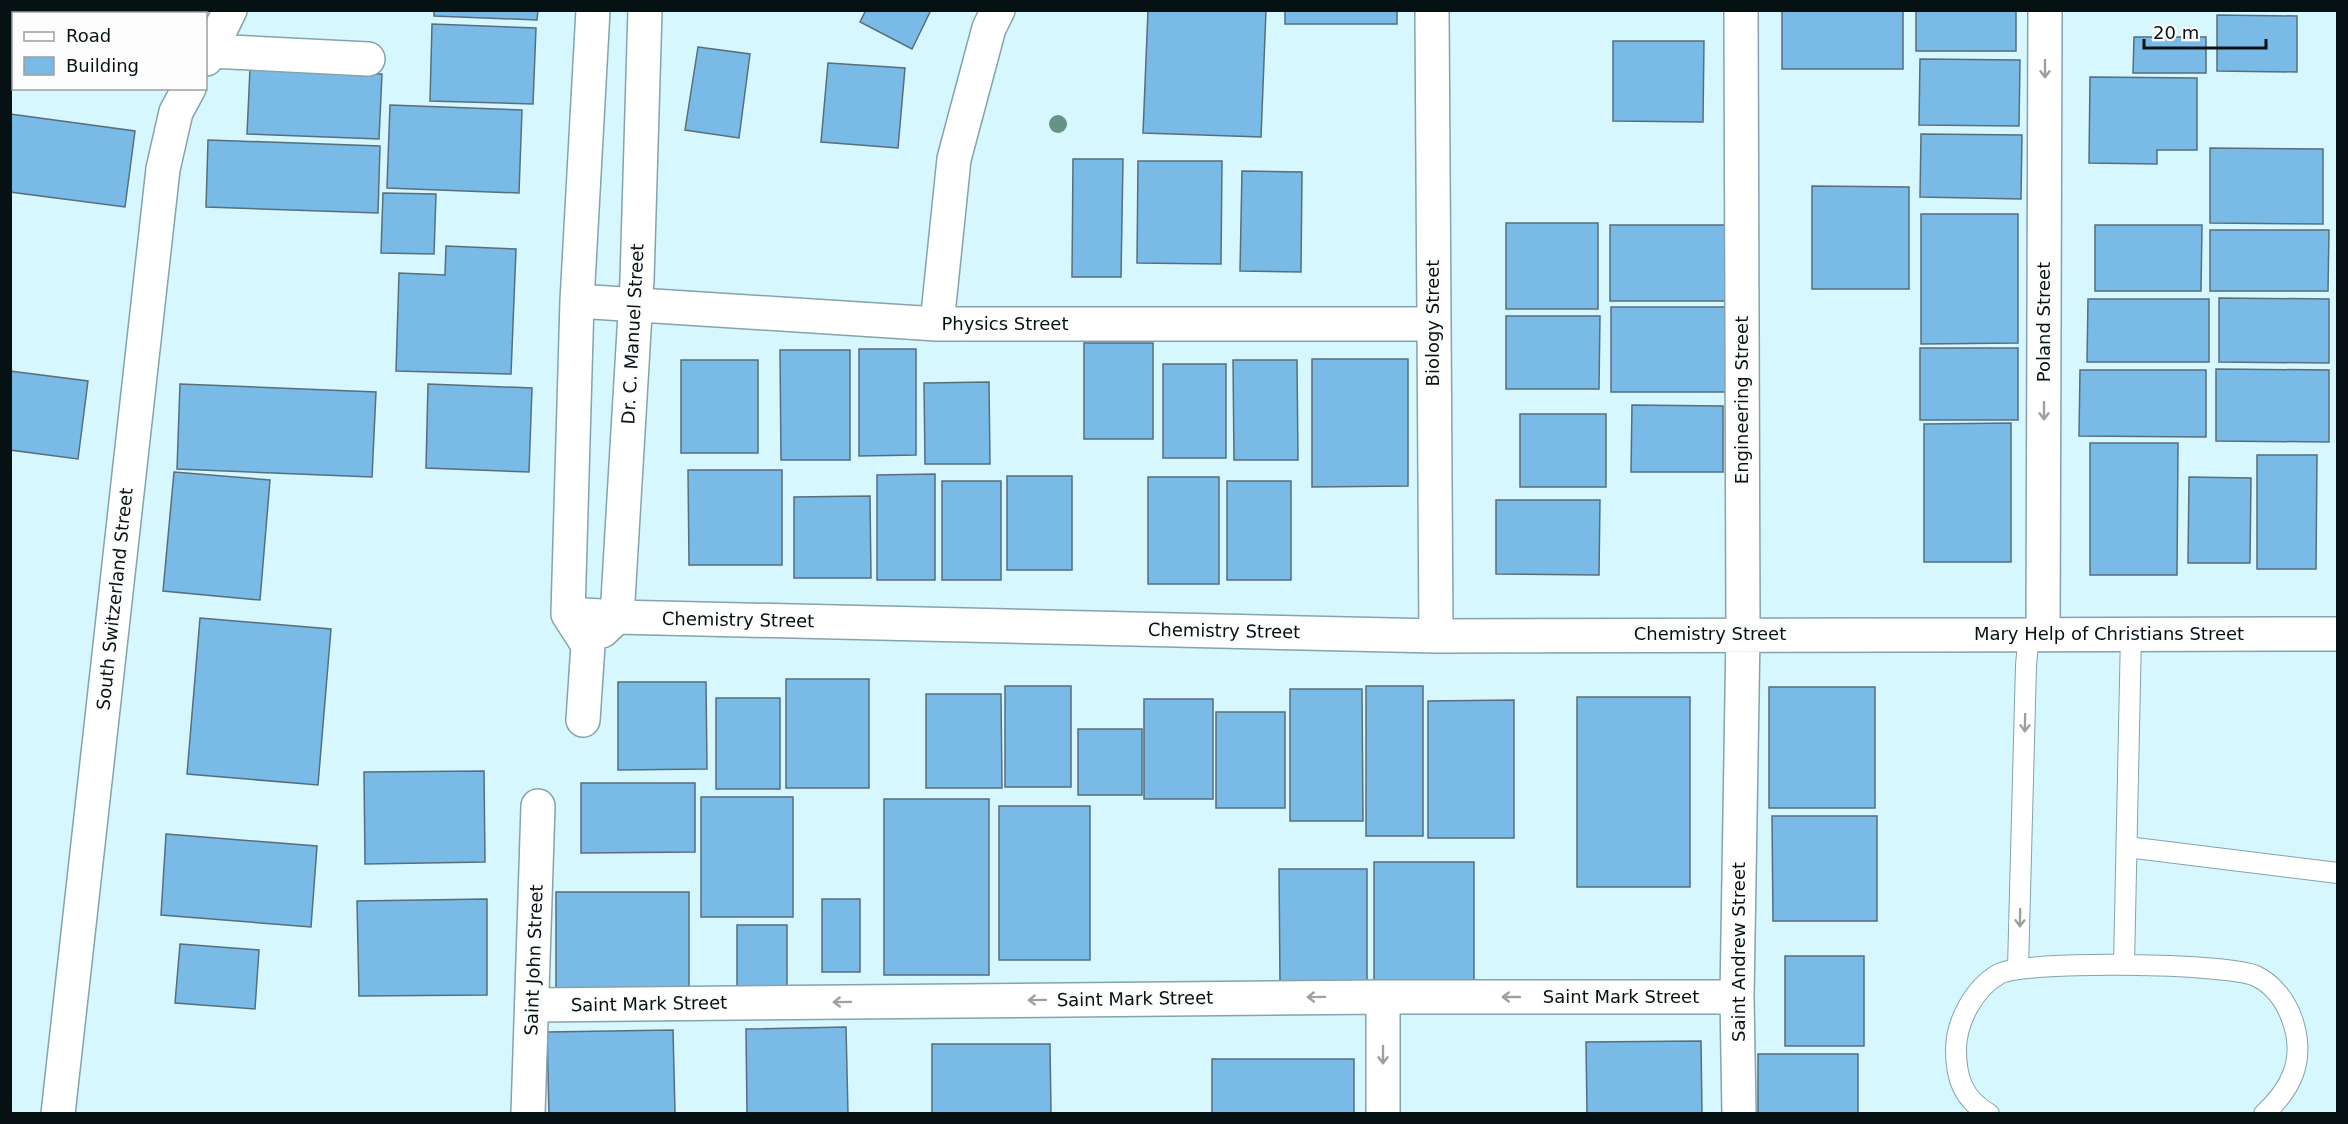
<svg xmlns="http://www.w3.org/2000/svg" width="2348" height="1124" font-family="'DejaVu Sans',sans-serif">
<rect width="100%" height="100%" fill="#d6f7fd"/>
<path fill="#79bbe6" stroke="#586e7d" stroke-width="1.5" d="M116,10h66l-1,4h-65z
M434,10h104l-1,10 -103,-4z
M866,10h65l-19,39 -52,-27z
M1148,10h118l-5,127 -118,-4z
M1285,10h112v14h-112z
M1782,10h121v59h-121z
M1916,10h100v41h-100z
M2217,15l80,1v56l-80,-1z
M432,24l104,4 -3,76 -103,-3z
M2134,37h72v36h-73z
M1613,41h91l-1,81 -90,-1z
M698,47l52,7 -11,84 -54,-8z
M1920,59l100,1 -1,66 -100,-1z
M828,63l77,5 -7,80 -77,-6z
M250,69l132,5 -3,65 -132,-5z
M2090,77l107,1v72h-40v14l-68,-1z
M390,105l132,5 -3,83 -132,-5z
M10,114l125,17 -10,76 -115,-15z
M1921,134l101,1 -1,64 -101,-2z
M208,140l172,6 -2,67 -172,-6z
M2210,148l113,1v75l-113,-1z
M1073,159h50l-2,118h-49z
M1138,161h84l-1,103 -84,-1z
M1242,171l60,1 -1,100 -61,-1z
M1812,186l97,1v102h-97z
M383,193l53,1 -2,60 -53,-1z
M1921,214h97v129l-97,1z
M1506,223h92v86h-92z
M1610,225h119v76h-119z
M2095,225h107l-1,66h-106z
M2210,230h119l-1,61h-118z
M446,246l70,3 -5,125 -115,-3 3,-98 46,2z
M2219,298l110,1v64l-110,-1z
M2088,299h121v63h-122z
M1611,307h115v85h-115z
M1506,316h94l-1,73h-93z
M1084,343h69v96h-69z
M1920,348h98v72h-98z
M859,349h57v106l-57,1z
M780,350h70v110h-69z
M1312,359h96v127l-96,1z
M681,360h77v93h-77z
M1233,360h64l1,100h-64z
M1163,364h63v94h-63z
M2216,369l113,1v72l-113,-1z
M2080,370h126v67l-127,-1z
M10,371l78,10 -10,78 -68,-9z
M989,382l1,82h-65l-1,-81z
M180,384l196,8 -4,85 -195,-8z
M428,384l104,4 -3,84 -103,-4z
M1632,405l91,1v66h-92z
M1520,414h86v73h-86z
M2011,423v139h-87v-138z
M2090,443h88l-1,132h-87z
M2257,455h60l-1,114h-59z
M688,470h94v95h-93z
M174,472l96,8 -10,120 -97,-9z
M935,474v106h-58v-105z
M1007,476h65v94h-65z
M1148,477h71v107h-71z
M2189,477l62,1 -1,85h-62z
M942,481h59v99h-59z
M1227,481h64v99h-64z
M870,496l1,82h-77v-81z
M1496,500h104l-1,75 -103,-1z
M200,618l131,11 -13,156 -131,-11z
M786,679h83v109h-83z
M618,682h88l1,87 -89,1z
M1005,686h66v101h-66z
M1366,686h57v150h-57z
M1769,687h106v121h-106z
M1290,689h72l1,132h-73z
M926,694h75l1,94h-76z
M1577,697h113v190h-113z
M716,698h64v91h-64z
M1144,699h69v100h-69z
M1514,700v138h-86v-137z
M1216,712h69v96h-69z
M1078,729h64v66h-64z
M484,771l1,91 -120,2 -1,-92z
M581,783h114v69l-114,1z
M701,797h92v120h-92z
M884,799h105v176h-105z
M999,806h91v154h-91z
M1772,816h105v105h-104z
M166,834l151,12 -6,81 -150,-12z
M1374,862h100v124h-100z
M1279,869h88v113l-87,1z
M556,892h133v99h-133z
M487,899v96l-128,1 -2,-95z
M822,899h38v73h-38z
M737,925h50v65h-50z
M180,944l79,6 -4,59 -80,-6z
M1785,956h79v90h-79z
M846,1027l2,87h-101l-1,-85z
M673,1030l2,83 -126,1 -2,-82z
M1701,1041l1,73h-115l-1,-72z
M932,1044h118l1,70h-119z
M1758,1054h100v60h-100z
M1212,1059h142v55h-142z"/>
<g fill="none" stroke-linecap="round" stroke-linejoin="round">
<defs>
<path id="lane" d="M2127,847l211,26
M2124,965l7,-331
M2018,968l8,-303 3,-32
M1989,1114c-26,-15 -33,-36 -33,-64 0,-28 18,-62 43,-76 26,-14 229,-11 257,2 33,16 50,64 37,98 -6,16 -16,28 -29,40"/>
<path id="street" d="M1432,10l4,626
M210,51l158,8
M206,59l24,-49
M577,301l360,23h495
M937,324l17,-165 35,-131 9,-18
M568,614l49,3 819,19 902,-2
M602,631l15,-14 20,-337 8,-270
M2043,633l2,-623
M583,720l5,-75 -20,-31 9,-313 16,-291
M533,1005l850,-8h354
M58,1114l105,-945 13,-57 13,-24
M528,1114l10,-308
M1383,1114v-117
M1739,1114l-2,-117 6,-363 -2,-624"/>
</defs>
<use href="#lane" stroke="#85a3a9" stroke-width="22"/>
<use href="#street" stroke="#85a3a9" stroke-width="36"/>
<use href="#lane" stroke="#fff" stroke-width="20"/>
<use href="#street" stroke="#fff" stroke-width="33"/>
</g>
<circle fill="#659388" cx="1058" cy="124" r="9"/>
<defs><path id="oneway-shaft" d="M-6 0H5M1.5-3L5.5 0L1.5 3" fill="none" stroke-width="1.6" stroke-linecap="round" stroke-linejoin="round" transform="scale(1.5)"/></defs>
<g stroke="#9ba0a1">
<use href="#oneway-shaft" transform="translate(2045 69) rotate(90)"/>
<use href="#oneway-shaft" transform="translate(2044 411) rotate(90)"/>
<use href="#oneway-shaft" transform="translate(2025 723) rotate(91)"/>
<use href="#oneway-shaft" transform="translate(2020 918) rotate(91)"/>
<use href="#oneway-shaft" transform="translate(1316 997) rotate(179)"/>
<use href="#oneway-shaft" transform="translate(1511 997) rotate(-180)"/>
<use href="#oneway-shaft" transform="translate(1037 1000) rotate(179)"/>
<use href="#oneway-shaft" transform="translate(842 1002) rotate(179)"/>
<use href="#oneway-shaft" transform="translate(1383 1055) rotate(90)"/>
</g>
<g text-anchor="middle" stroke-width="6" stroke-linejoin="round" paint-order="stroke">
<g font-size="18" fill="#061113" stroke="#fdfdfd">
<text transform="translate(2044 322) rotate(-90)" y="6">Poland Street</text>
<text transform="translate(1433 323) rotate(-90)" y="6">Biology Street</text>
<text x="1005" y="330">Physics Street</text>
<text transform="translate(633 334) rotate(-87)" y="6">Dr. C. Manuel Street</text>
<text transform="translate(1742 400) rotate(-90)" y="6">Engineering Street</text>
<text transform="translate(115 599) rotate(-84)" y="6">South Switzerland Street</text>
<text transform="translate(738 620) rotate(1)" y="6">Chemistry Street</text>
<text transform="translate(1224 631) rotate(1)" y="6">Chemistry Street</text>
<text x="1710" y="640">Chemistry Street</text>
<text x="2109" y="640">Mary Help of Christians Street</text>
<text transform="translate(1739 952) rotate(-90)" y="6">Saint Andrew Street</text>
<text transform="translate(534 960) rotate(-88)" y="6">Saint John Street</text>
<text x="1621" y="1003">Saint Mark Street</text>
<text transform="translate(1135 999) rotate(-1)" y="6">Saint Mark Street</text>
<text transform="translate(649 1004) rotate(-1)" y="6">Saint Mark Street</text>
</g>
</g>
<rect width="2348" height="1124" fill="none" stroke="#061113" stroke-width="24"/>
<rect x="12" y="12" width="195" height="78" fill="#fdfdfd" stroke="#9a9f9f" stroke-width="1.5"/>
<rect x="24" y="32" width="30" height="9" fill="#ffffff" stroke="#9a9f9f" stroke-width="1.5"/>
<text x="66" y="42" font-size="18" fill="#061113">Road</text>
<rect x="24" y="57" width="30" height="18" fill="#79bbe6" stroke="#9a9f9f" stroke-width="1.5"/>
<text x="66" y="72" font-size="18" fill="#061113">Building</text>
<path d="M2144 39v9h122v-9" fill="none" stroke="#061113" stroke-width="3"/>
<text x="2153" y="39" font-size="18" fill="#061113" stroke="#fdfdfd" stroke-width="4.5" paint-order="stroke">20 m</text>
</svg>
